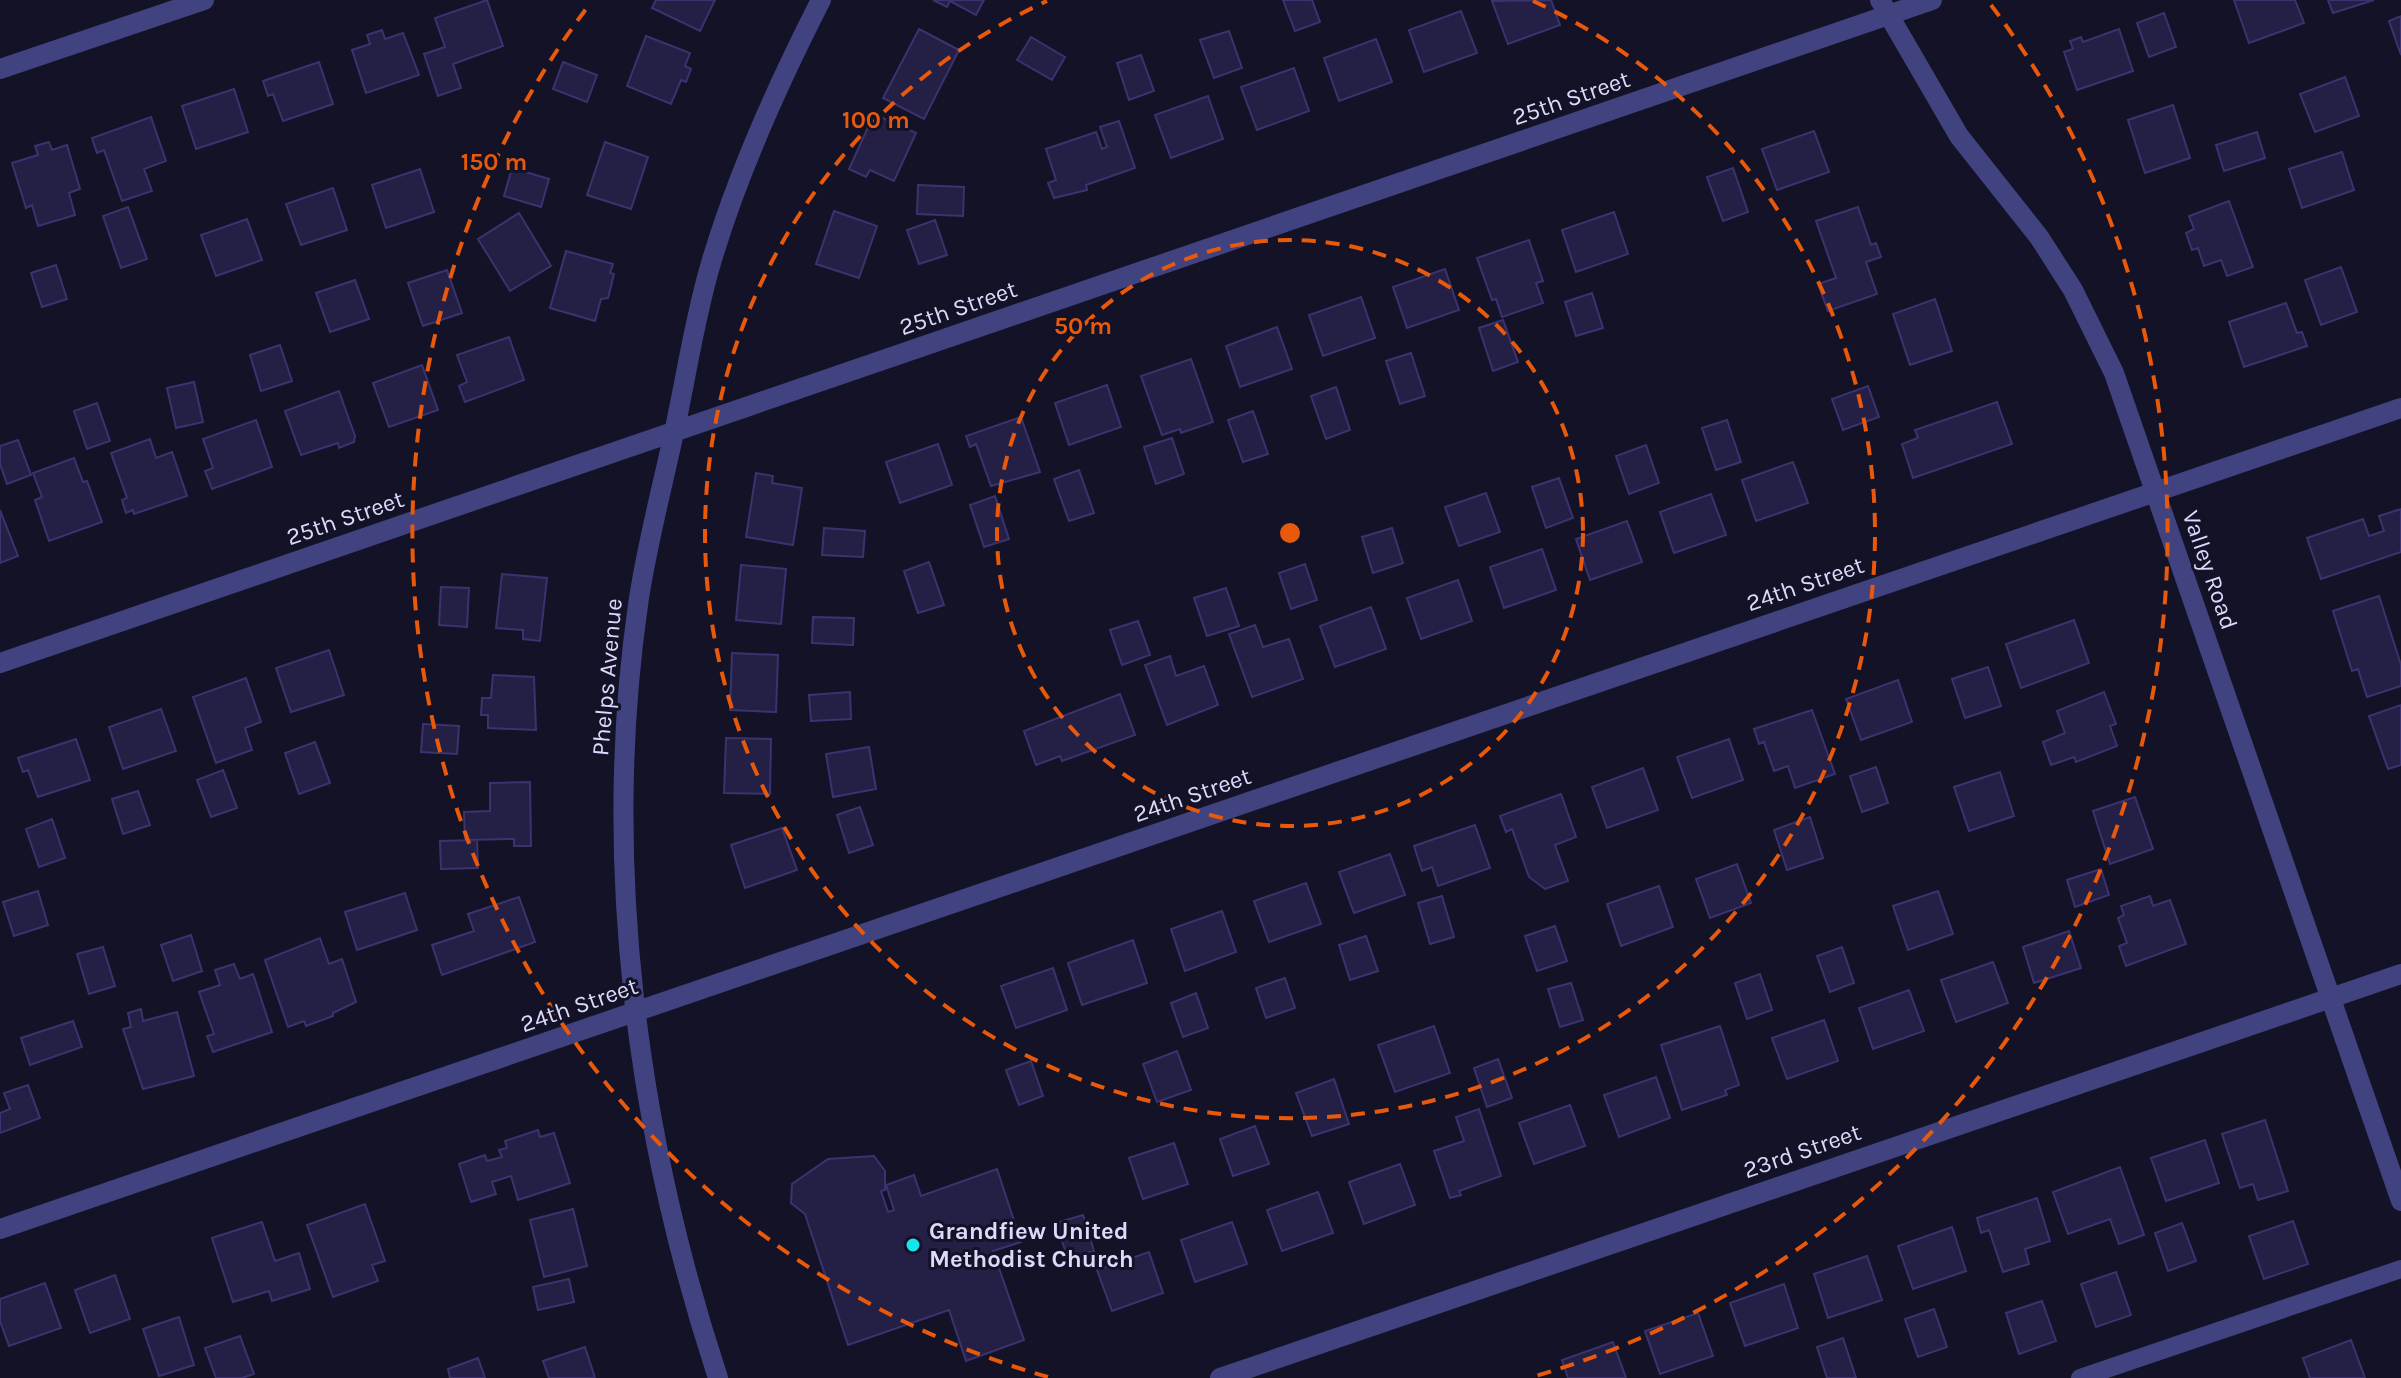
<svg xmlns="http://www.w3.org/2000/svg" width="2401" height="1378" font-family="Karla,sans-serif">
<rect width="100%" height="100%" fill="#141226"/>
<path fill="#241f45" stroke="#3b336f" stroke-width="2" d="M487,0l16,46 -50,18 8,24 -23,8 -14,-42 21,-7 -10,-29z
M656,0h59l-15,31 -48,-23z
M933,0h51l-8,15 -26,-14 -3,6z
M1283,0h29l8,22 -25,9z
M1551,0l9,25 -52,19 -16,-43z
M2234,0h61l9,23 -55,20z
M2328,0h46l-41,13z
M1461,11l16,42 -53,19 -15,-42z
M2164,13l12,34 -27,10 -12,-34z
M2401,16v39l-12,-34z
M919,29l40,21 -35,69 -41,-21z
M2119,29l14,42 -56,19 -13,-38 9,-3 -3,-8 11,-4 2,5z
M382,30l3,9 18,-6 16,42 -53,18 -14,-43 18,-6 -3,-9z
M1229,31l13,37 -28,10 -14,-38z
M646,36l44,17 -5,13 6,3 -5,13 -5,-2 -10,24 -44,-18z
M1031,37l34,20 -13,23 -35,-20z
M1376,39l16,43 -53,19 -15,-43z
M1141,55l13,36 -25,9 -12,-37z
M319,62l14,42 -50,17 -10,-27 -5,2 -5,-15z
M563,62l34,13 -10,27 -34,-13z
M1294,68l15,43 -52,19 -16,-43z
M2345,77l14,39 -44,16 -15,-38z
M234,89l14,43 -52,17 -14,-43z
M1208,96l15,43 -52,19 -16,-43z
M2173,105l17,53 -45,15 -17,-53z
M874,114l42,19 -22,48 -24,-11 -4,7 -17,-8z
M151,117l15,44 -22,8 8,22 -30,10 -18,-51 -7,3 -5,-15z
M1119,121l16,47 -49,17 1,5 -33,8 -6,-15 8,-3 -10,-31 50,-17 6,17 5,-2 -7,-20z
M1814,131l15,41 -52,18 -15,-41z
M2257,132l8,26 -41,13 -8,-26z
M49,142l3,8 15,-5 13,44 -11,4 6,22 -37,11 -6,-21 -6,3 -14,-45 26,-8 -3,-9z
M605,142l43,15 -17,52 -44,-14z
M2342,152l12,38 -52,18 -13,-39z
M512,168l37,11 -8,28 -37,-11z
M1733,168l15,44 -25,9 -16,-44z
M420,169l14,43 -48,16 -14,-43z
M918,185l46,2 -1,29 -46,-2z
M333,188l14,42 -46,15 -15,-41z
M2229,201l24,66 -26,9 -6,-16 -17,6 -6,-18 -6,2 -6,-17 8,-4 -5,-13z
M128,207l19,52 -26,9 -18,-52z
M1858,207l13,38 5,-2 5,14 -15,5 11,32 -49,17 -10,-27 18,-6 -20,-57z
M834,211l43,15 -18,52 -43,-14z
M1614,212l14,42 -52,18 -14,-42z
M519,213l32,53 -41,25 -32,-52z
M247,219l15,41 -46,16 -15,-41z
M935,220l12,35 -28,9 -12,-34z
M1529,240l14,41 -7,2 7,20 -41,14 -6,-18 -4,1 -15,-42z
M566,251l47,13 -3,9 4,1 -6,24 -7,1 -6,22 -45,-13z
M56,265l11,34 -25,8 -11,-34z
M2341,267l16,45 -36,13 -16,-45z
M1445,269l14,41 -52,18 -14,-41z
M447,270l15,43 -39,13 -15,-43z
M355,280l14,39 -39,13 -14,-39z
M1592,293l11,35 -27,8 -11,-34z
M1361,297l14,41 -52,18 -14,-41z
M1935,299l17,52 -42,14 -17,-51z
M2286,303l11,30 5,-1 5,14 -63,21 -15,-45z
M1503,320l15,42 -25,9 -14,-43z
M1277,327l15,42 -52,18 -14,-41z
M509,337l15,43 -59,22 -6,-16 8,-4 -10,-27z
M280,345l12,36 -31,10 -11,-36z
M1411,353l14,43 -25,8 -14,-43z
M1191,359l22,63 -32,11 -1,-4 -18,6 -21,-59z
M422,365l16,45 -49,17 -16,-44z
M194,382l9,40 -27,6 -9,-40z
M1107,385l14,42 -52,18 -14,-42z
M1868,386l11,31 -36,13 -11,-31z
M1336,387l14,43 -24,9 -15,-43z
M339,391l16,45 -1,6 -15,6 -1,-5 -37,12 -16,-44z
M1997,402l15,42 -99,34 -11,-34 16,-6 -3,-8z
M97,403l13,38 -23,8 -13,-38z
M1253,411l15,43 -25,8 -15,-42z
M1021,417l19,55 -49,14 -15,-42 -6,3 -4,-11z
M256,420l16,47 -60,22 -7,-18 8,-3 -10,-29z
M1727,420l14,42 -25,8 -14,-42z
M1172,438l12,36 -28,10 -12,-37z
M150,439l6,19 16,-6 15,44 -53,18 -1,-4 -7,3 -4,-13 5,-2 -16,-45z
M18,440l13,35 -24,9 -7,-20v-18z
M938,444l14,41 -52,18 -14,-41z
M1646,445l13,38 -30,11 -13,-38z
M74,458l9,24 4,-1 15,41 -53,19 -14,-41 7,-3 -9,-24z
M1793,462l15,41 -52,18 -14,-41z
M1079,470l15,43 -25,8 -15,-42z
M756,473l17,3 -1,7 30,5 -9,57 -47,-8z
M1559,478l14,40 -27,10 -14,-41z
M1486,493l14,39 -41,14 -14,-39z
M1711,494l15,41 -52,18 -14,-41z
M995,496l14,43 -25,8 -14,-42z
M2401,509v43l-80,27 -14,-41 56,-19 6,17 15,-5 -5,-15z
M0,510l18,46 -18,7z
M1627,521l15,41 -52,18 -14,-41z
M824,528l41,3 -2,26 -41,-2z
M1392,528l11,35 -30,10 -11,-36z
M1542,549l14,41 -52,18 -14,-41z
M929,562l15,43 -26,8 -14,-42z
M1305,564l12,36 -26,9 -12,-36z
M741,565l45,4 -5,55 -45,-4z
M502,574l45,4 -7,63 -17,-2v-9l-27,-2z
M1458,580l14,41 -51,18 -14,-41z
M441,587l28,1 -2,39 -28,-2z
M1226,588l13,38 -32,10 -13,-38z
M2379,596l22,69v21l-34,11 -9,-28 -6,2 -19,-60z
M1371,607l15,42 -51,18 -15,-41z
M813,617l41,1 -1,27 -41,-2z
M2074,620l15,43 -68,25 -15,-44z
M1138,621l12,34 -28,10 -12,-35z
M1255,625l8,22 26,-8 14,40 -51,18 -23,-63z
M329,650l15,45 -53,17 -15,-44z
M732,653l46,2 -2,57 -46,-2z
M1170,656l6,20 28,-10 14,39 -51,20 -22,-60z
M1988,667l13,39 -36,12 -13,-39z
M493,675l41,2 2,53 -48,-2v-13h-7l1,-17h9z
M246,678l15,44 -16,6 7,22 -36,13 -23,-66z
M1898,680l14,42 -51,18 -15,-41z
M850,692l1,27 -40,2 -2,-26z
M2104,692l12,32 -6,2 7,20 -41,16 -2,-5 -23,8 -8,-23 22,-9 -8,-22z
M1120,694l15,41 -73,26 -2,-5 -24,9 -12,-34z
M2401,705v60l-13,4 -19,-53z
M161,709l15,42 -53,18 -14,-42z
M1812,710l23,64 -40,14 -7,-22 -14,5 -10,-29 -5,2 -5,-15z
M423,724l36,2 -2,28 -36,-2z
M726,738l45,1 -1,55 -46,-1z
M76,739l14,41 -52,17 -10,-27 -5,2 -5,-14z
M1729,739l14,41 -51,18 -15,-41z
M315,742l15,41 -31,11 -14,-41z
M869,747l7,42 -43,8 -7,-43z
M1876,767l12,36 -26,9 -12,-36z
M1643,768l15,42 -51,18 -15,-41z
M223,770l14,38 -26,9 -14,-37z
M2000,772l14,44 -45,15 -15,-44z
M530,782l1,64h-17v-7l-49,1 -1,-28 26,-1v-28z
M138,791l12,34 -27,9 -11,-35z
M1561,794l15,43 -21,8 13,36 -23,8 -16,-12 -17,-48 -6,3 -6,-16z
M2135,797l18,52 -43,15 -17,-53z
M860,807l13,38 -24,8 -12,-38z
M1810,817l13,41 -36,12 -13,-40z
M52,819l13,39 -26,9 -13,-38z
M1475,825l15,43 -52,18 -6,-19 -10,4 -8,-25z
M782,828l15,42 -52,18 -14,-43z
M477,840l1,28 -37,1 -1,-28z
M1390,854l15,41 -51,18 -15,-41z
M1737,864l14,39 -41,15 -14,-39z
M2101,869l8,26 -34,12 -8,-27z
M1306,883l15,41 -52,18 -15,-41z
M1659,886l14,41 -52,19 -14,-42z
M38,891l10,34 -34,11 -11,-34z
M1938,891l15,43 -45,16 -15,-44z
M405,893l12,37 -60,20 -12,-38z
M1442,896l12,41 -24,7 -12,-41z
M2150,896l3,10 17,-6 16,44 -60,22 -7,-20 8,-3 -9,-25 6,-3 -3,-9z
M519,897l16,45 -93,33 -10,-30 42,-14 -6,-17z
M1222,911l14,41 -51,19 -14,-42z
M1555,926l12,35 -30,10 -12,-35z
M2069,931l12,37 -47,15 -11,-36z
M191,935l11,36 -29,10 -12,-36z
M1366,936l12,35 -28,9 -11,-35z
M320,938l9,26 13,-5 14,43 -23,11v3l-27,10 -2,-5 -16,6 -23,-67z
M1133,940l14,43 -65,22 -14,-42z
M103,947l12,39 -26,8 -12,-40z
M1842,947l12,36 -24,9 -13,-36z
M1993,962l15,41 -52,19 -15,-42z
M234,964l6,15 13,-5 19,58 -59,20 -6,-16 7,-2 -15,-42 21,-7 -5,-15z
M1053,968l14,42 -51,18 -15,-42z
M1760,974l12,36 -25,9 -12,-36z
M1285,978l10,30 -29,10 -10,-30z
M1571,983l12,37 -23,7 -12,-38z
M1909,990l15,41 -51,18 -14,-41z
M1196,993l12,35 -25,9 -12,-34z
M141,1009l2,12 34,-9 17,64 -51,13 -20,-60 8,-2 -3,-14z
M1824,1020l14,41 -51,18 -15,-41z
M73,1021l9,26 -52,18 -9,-27z
M1434,1026l16,47 -55,19 -17,-47z
M1720,1026l19,59 -14,5 2,5 -45,15 -21,-65z
M1177,1051l14,39 -34,12 -14,-38z
M1498,1059l14,39 -25,9 -13,-39z
M1031,1061l12,35 -24,9 -13,-35z
M1656,1077l14,41 -51,19 -15,-42z
M1334,1079l15,45 -37,12 -16,-43z
M28,1085l12,33 -40,15v-20l10,-4 -6,-16z
M1570,1105l15,41 -51,18 -15,-41z
M1479,1109l22,67 -42,15 2,4 -11,3 -16,-47 30,-10 -8,-24z
M2265,1120l23,71 -30,9 -5,-16 -13,4 -18,-54z
M1255,1126l14,38 -36,12 -13,-37z
M538,1130l2,7 14,-4 16,50 -52,17 -7,-24 -19,6 4,12 -25,8 -12,-38 26,-9 2,6 15,-4 -3,-7 8,-2 -2,-7z
M2205,1140l14,43 -53,18 -15,-43z
M1174,1143l14,41 -45,15 -14,-41z
M874,1156l11,15v19l-4,1 7,21 6,-2 -8,-25 28,-10 7,21 76,-27 24,73 -28,9 31,89 -58,21 -17,-51 -101,35 -43,-131 -14,-11 1,-19 36,-25z
M1400,1164l15,41 -51,19 -15,-42z
M2120,1167l24,68 -25,9 -9,-25 -42,15 -15,-42z
M1318,1192l15,41 -51,18 -15,-41z
M2037,1198l13,43 -25,8 4,15 -26,8 -14,-42 -8,3 -4,-15z
M365,1204l20,57 -13,4 6,16 -45,16 -26,-72z
M573,1209l14,57 -43,11 -14,-57z
M1083,1215l11,36 -26,8 -12,-36z
M2293,1221l15,43 -44,15 -15,-43z
M262,1222l13,39 24,-8 11,36 -38,12 -3,-10 -36,11 -21,-64z
M1232,1222l15,42 -52,18 -14,-42z
M2182,1223l14,38 -28,10 -13,-38z
M1952,1227l14,44 -53,18 -15,-43z
M1149,1252l14,41 -51,18 -15,-41z
M1867,1256l15,44 -54,18 -14,-44z
M2116,1272l15,43 -35,12 -15,-43z
M115,1275l15,44 -40,14 -15,-43z
M569,1279l5,23 -36,8 -5,-23z
M45,1283l16,45 -52,18 -9,-25v-22z
M1784,1284l14,44 -53,18 -15,-43z
M2042,1301l14,40 -37,13 -13,-41z
M1934,1309l13,38 -29,10 -13,-38z
M1698,1313l15,43 -53,18 -15,-43z
M179,1317l15,48 -35,11 -16,-47z
M240,1336l14,38 -12,4h-26l-11,-30z
M1843,1338l13,40h-29l-10,-31z
M2351,1340l14,38h-55l-7,-20z
M1613,1342l13,36h-58l-6,-18z
M585,1347l10,31h-46l-6,-17z
M478,1358l7,20h-35l-2,-9z"/>
<g fill="none" stroke-linecap="round" stroke-linejoin="round">
<path stroke="#414381" stroke-width="18" d="M2080,1378l321,-109"/>
<path stroke="#414381" stroke-width="20" d="M0,69l204,-69
M0,663l1932,-663
M0,1229l2401,-821
M718,1378c-81,-246 -117,-515 -80,-773 8,-57 23,-112 35,-168 13,-58 21,-117 38,-174 27,-91 67,-179 110,-263
M1220,1378l1181,-404"/>
<path stroke="#414381" stroke-width="20" d="M1880,0l79,136 80,101 34,53 41,83 287,828"/>
</g>
<g fill="none" stroke="#e8590c" stroke-width="4" stroke-dasharray="14 10">
<circle cx="1290" cy="533" r="293"/>
<path d="M1533 1A585 585 0 1 1 1047 1"/>
<path d="M1048 1377A878 878 0 0 1 589 5M1991 5A878 878 0 0 1 1532 1377"/>
</g>
<circle fill="#16e5eb" stroke="#141226" stroke-width="3" cx="913" cy="1245" r="8"/>
<g text-anchor="middle" stroke-width="6" stroke-linejoin="round" paint-order="stroke">
<g font-size="24" fill="#dbdafc" stroke="#141226">
<text transform="translate(1571 98) rotate(-19)" y="8">25th Street</text>
<text transform="translate(958 308) rotate(-19)" y="8">25th Street</text>
<text transform="translate(345 518) rotate(-19)" y="8">25th Street</text>
<text transform="translate(2210 570) rotate(71)" y="8">Valley Road</text>
<text transform="translate(1805 584) rotate(-19)" y="8">24th Street</text>
<text transform="translate(607 677) rotate(-85)" y="8">Phelps Avenue</text>
<text transform="translate(1192 795) rotate(-19)" y="8">24th Street</text>
<text transform="translate(579 1005) rotate(-19)" y="8">24th Street</text>
<text transform="translate(1802 1151) rotate(-19)" y="8">23rd Street</text>
</g>
<g font-size="24" font-weight="bold" fill="#dbdafc" stroke="#141226" text-anchor="start">
<text x="929" y="1239">Grandfiew United<tspan x="929" dy="28">Methodist Church</tspan></text>
</g>
</g>
<circle cx="1290" cy="533" r="12" fill="#e8590c" stroke="#141226" stroke-width="4"/>
<g font-size="24" text-anchor="middle" font-weight="bold" fill="#e8590c" stroke="#141226" stroke-width="6" stroke-linejoin="round" paint-order="stroke">
<text x="876" y="128">100 m</text>
<text x="494" y="170">150 m</text>
<text x="1083" y="334">50 m</text>
</g>
</svg>
